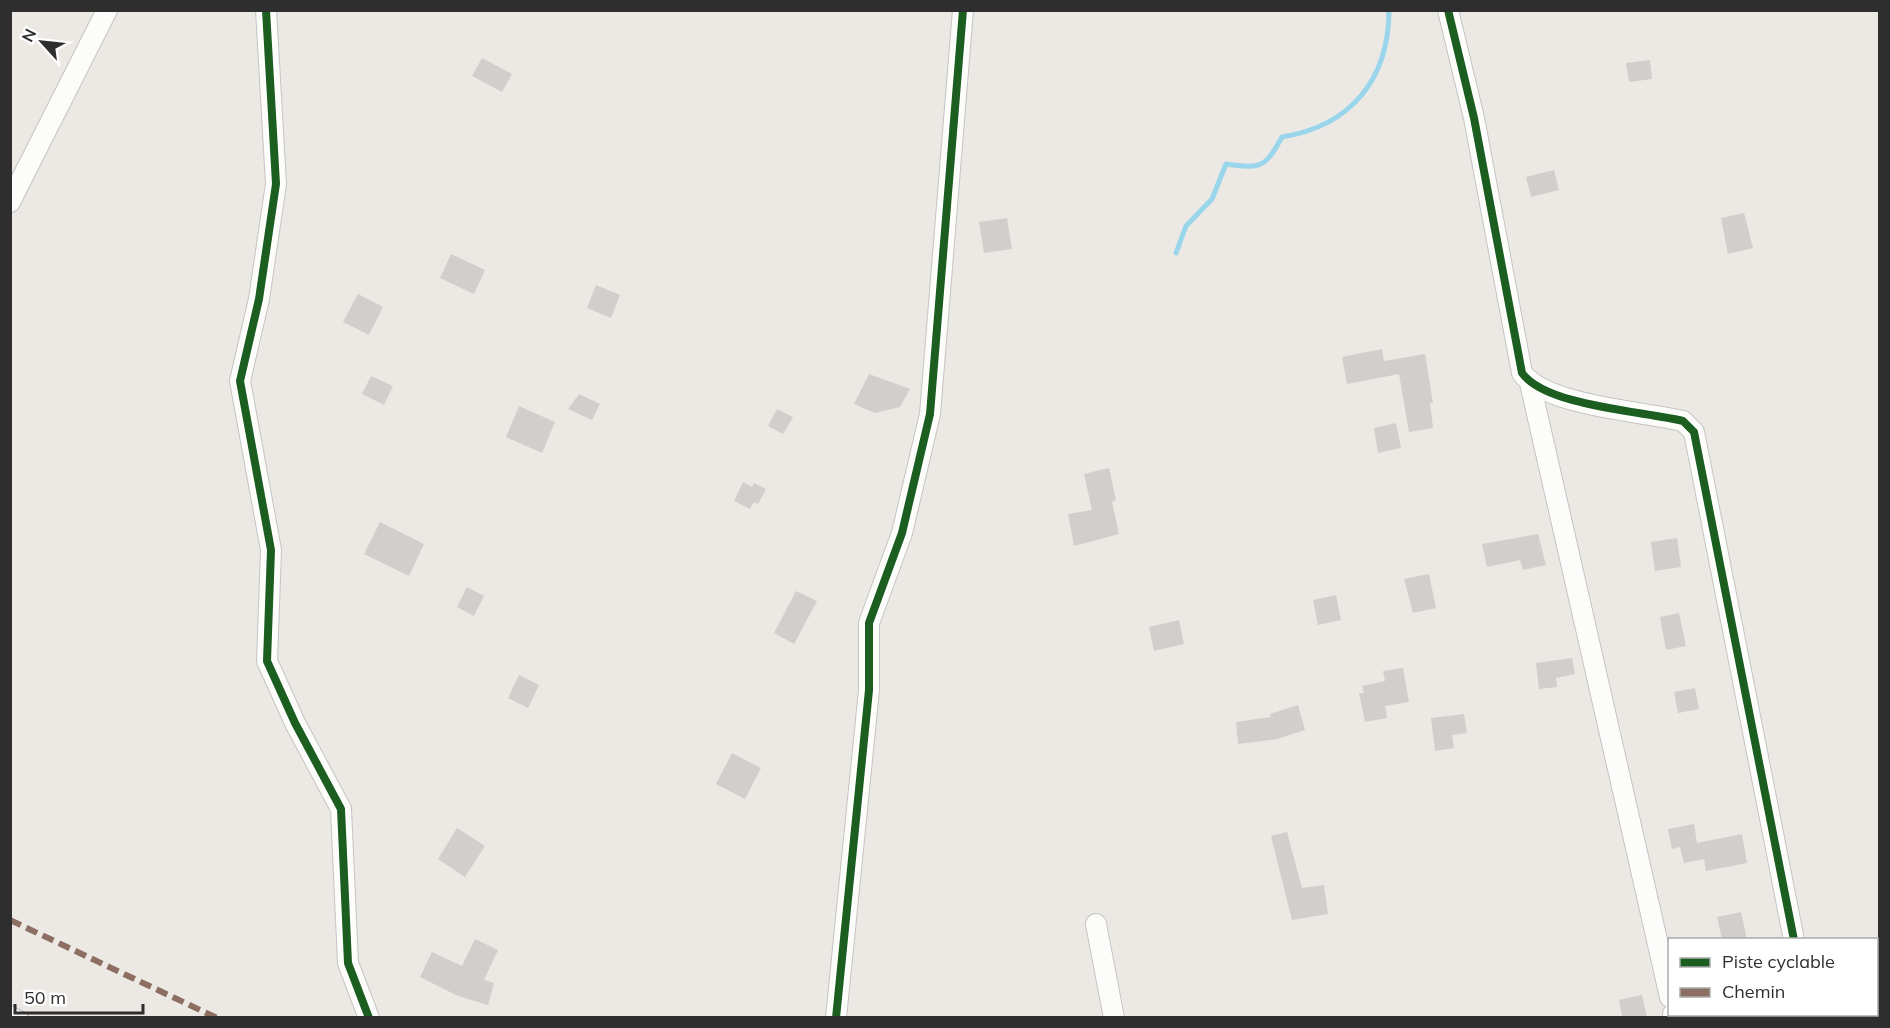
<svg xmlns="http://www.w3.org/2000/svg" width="1890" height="1028" font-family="Mulish,sans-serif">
<rect width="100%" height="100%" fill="#ece8e4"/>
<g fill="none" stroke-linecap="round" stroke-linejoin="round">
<path stroke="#99d6ec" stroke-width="5" d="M1176,253l10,-27 26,-27 14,-35c35,5 39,4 56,-27 69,-11 107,-58 107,-127"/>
</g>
<path fill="#d1cecb" d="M482,58l30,16 -10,18 -30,-16z
M1650,60l2,19 -23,3 -3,-19z
M1554,170l5,20 -28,7 -5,-20z
M1744,213l9,35 -25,6 -7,-36z
M1007,218l5,31 -28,4 -5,-31z
M451,254l34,16 -11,24 -34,-16z
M596,285l24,10 -9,23 -24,-10z
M358,294l25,13 -14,28 -26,-13z
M1382,349l2,12 41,-7 8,49h-3l3,25 -24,4 -10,-58 -52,10 -5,-27z
M869,374l41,15 -10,18 -25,6 -21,-9z
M371,376l22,10 -9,19 -22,-11z
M579,394l21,10 -8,16 -24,-11z
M519,406l36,16 -13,31 -36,-16z
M777,409l16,8 -10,17 -15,-8z
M1396,423l5,25 -23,5 -4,-25z
M1109,468l7,32 -4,2 7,32 -45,12 -6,-32 24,-4 -8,-36z
M743,482l9,5 2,-4 12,6 -8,15 -4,-2 -4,7 -16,-8z
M380,522l44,22 -15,32 -45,-22z
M1538,534l8,31 -23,5 -3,-10 -33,7 -5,-23z
M1677,538l4,29 -26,4 -4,-29z
M1429,574l7,34 -23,5 -9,-34z
M467,587l17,9 -10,20 -17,-9z
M796,591l21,10 -23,43 -20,-11z
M1336,595l5,25 -23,5 -5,-25z
M1679,613l7,33 -20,4 -6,-33z
M1179,620l5,24 -30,7 -5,-24z
M1572,658l3,16 -19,4 1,9 -18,2 -3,-26z
M1403,668l6,34 -24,4 2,12 -22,4 -6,-29h5l-2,-7 23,-5 -2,-10z
M519,675l20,10 -11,23 -20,-10z
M1695,688l4,21 -21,4 -4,-21z
M1298,705l7,25 -28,9 -39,5 -2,-22 35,-5 -1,-3z
M1464,714l3,19 -15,2 2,13 -19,3 -4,-33z
M732,753l29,15 -16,31 -29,-15z
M1694,824l3,19 45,-9 5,29 -41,8 -2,-12 -20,4 -4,-16 -8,2 -4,-20z
M457,828l28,18 -20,31 -27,-18z
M1287,832l15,56 22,-3 4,29 -36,6 -21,-84z
M1741,912l6,27h-25l-5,-22z
M475,939l23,11 -14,30 10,3 -6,22 -30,-9 -38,-19 12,-25 30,14z
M1642,995l5,22h-25l-3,-17z"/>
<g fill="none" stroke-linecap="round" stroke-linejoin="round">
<defs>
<path id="service" d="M10,1011l13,7"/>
<path id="minor" d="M266,10l10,174 -17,115 -19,82 31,169 -4,111 28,62 46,86 7,154 21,55
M1448,10l26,108 48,255c24,33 119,38 161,48l11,11 100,508
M10,202l97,-192
M1530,383l140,614
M1096,924l18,94
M1673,1014l1,4
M1808,1014l1,4
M836,1018l33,-328v-67l33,-90 28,-119 33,-404"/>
</defs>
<use href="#service" stroke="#c5c4c5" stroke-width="13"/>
<use href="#minor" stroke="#c5c4c5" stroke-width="22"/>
<use href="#service" stroke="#fcfcfb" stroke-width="10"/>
<use href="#minor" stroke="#fcfcfb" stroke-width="20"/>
<path stroke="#8d6e63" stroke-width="6" stroke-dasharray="12 6" stroke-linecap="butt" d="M10,920l207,98"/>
<defs>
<path id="cycleway" d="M266,10l10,174 -17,115 -19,82 31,169 -4,111 28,62 46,86 7,154 21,55
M1448,10l26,108 48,255c24,33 119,38 161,48l11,11 100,508
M836,1018l33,-328v-67l33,-90 28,-119 33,-404"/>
</defs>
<use href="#cycleway" stroke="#fff" stroke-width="11"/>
<use href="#cycleway" stroke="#1b5e20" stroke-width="8"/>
</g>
<rect width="1890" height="1028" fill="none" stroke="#2e2e2e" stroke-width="24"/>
<rect x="1668" y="938" width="210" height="78" fill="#ffffff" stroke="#ababab" stroke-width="1.5"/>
<rect x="1680" y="958" width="30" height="9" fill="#1b5e20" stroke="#ababab" stroke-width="1.5"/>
<text x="1722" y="968" font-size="18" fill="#2e2e2e">Piste cyclable</text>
<rect x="1680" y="988" width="30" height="9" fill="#8d6e63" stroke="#ababab" stroke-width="1.5"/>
<text x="1722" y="998" font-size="18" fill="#2e2e2e">Chemin</text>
<g transform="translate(42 42) rotate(297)" stroke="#ffffff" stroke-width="4.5" paint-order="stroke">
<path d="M0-4.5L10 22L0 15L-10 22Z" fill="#2e2e2e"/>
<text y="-9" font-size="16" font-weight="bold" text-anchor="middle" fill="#2e2e2e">N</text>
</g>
<path d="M15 1004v9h128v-9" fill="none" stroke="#2e2e2e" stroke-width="3"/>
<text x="24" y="1004" font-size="18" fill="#2e2e2e" stroke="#ffffff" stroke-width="4.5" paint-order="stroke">50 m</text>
</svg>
